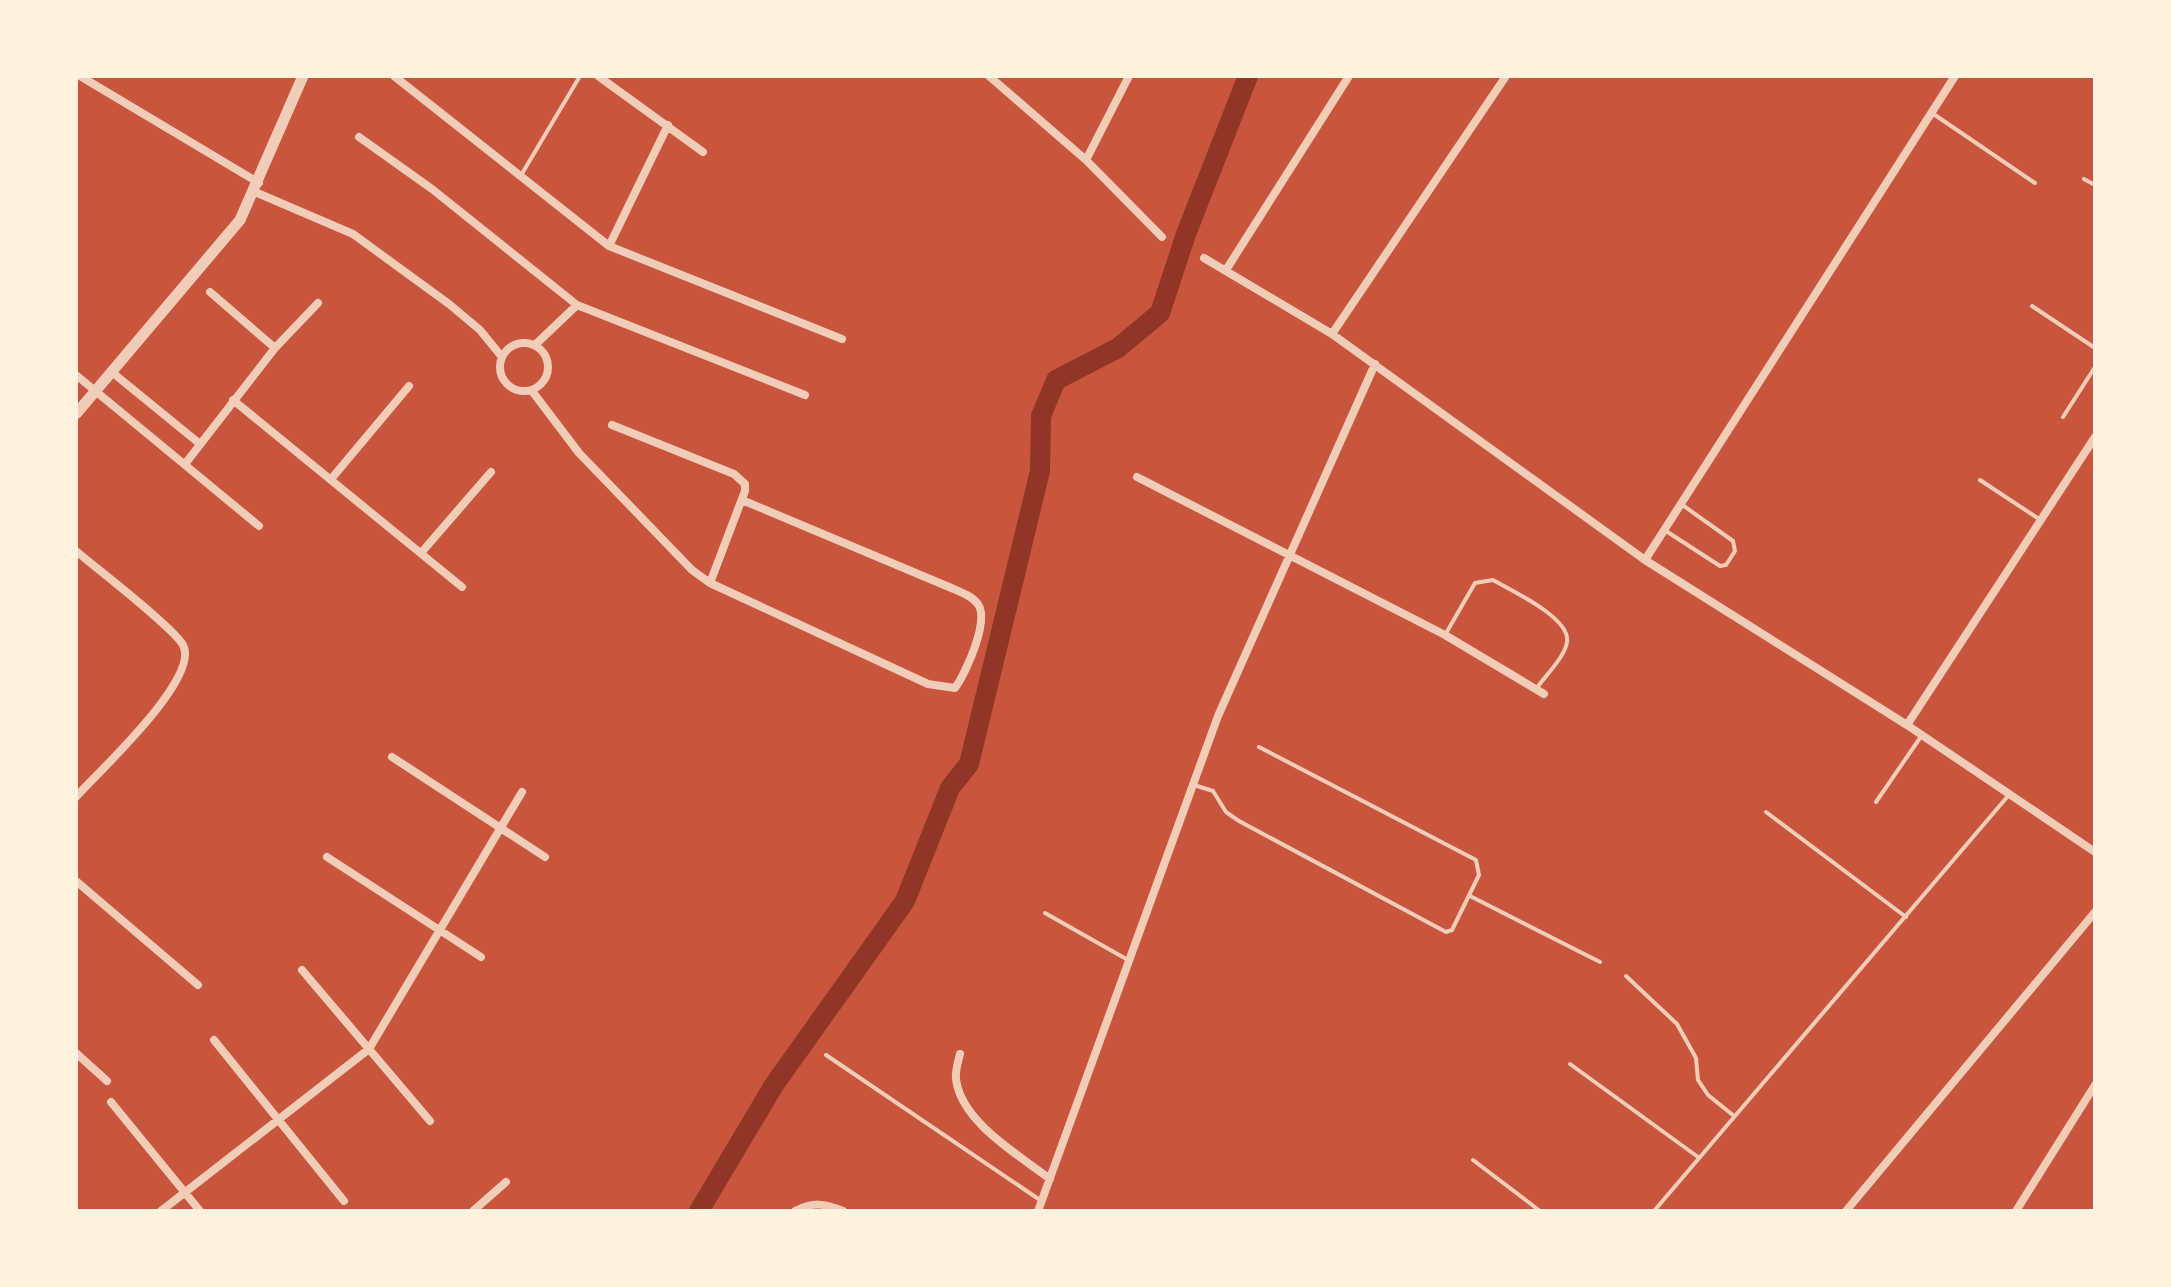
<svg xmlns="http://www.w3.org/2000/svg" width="2171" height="1287" font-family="Literata,serif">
<rect width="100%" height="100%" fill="#c8553d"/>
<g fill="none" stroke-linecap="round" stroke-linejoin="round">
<path stroke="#8f3625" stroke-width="20" d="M699,1211l75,-126 131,-184 45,-113 19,-24 71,-293 1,-55 15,-36 62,-32 42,-35 26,-79 62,-158"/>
<path stroke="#f1ccb7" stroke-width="4" d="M1932,113l103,70
M520,177l60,-101
M2084,179l11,6
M2032,306l63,42
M2063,417l32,-50
M1980,480l59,39
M1666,531l54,35 6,-1 9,-14 -2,-10 -52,-37
M1445,635l30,-52 18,-3c19,11 78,38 74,62 -2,15 -22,34 -31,47
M1194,785l19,6 13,21 13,9 207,111 6,-2 27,-55 -3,-15 -217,-113
M1876,802l46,-67
M1766,812l140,105
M1470,896l130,66
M1045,913l83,47
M1626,976l51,48 19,34 2,22 10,15 26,21
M826,1055l214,145
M1570,1064l128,93
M1473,1160l67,51
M1654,1211l354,-415"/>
<path stroke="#f1ccb7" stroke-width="8" d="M80,76l179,107
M394,76l215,170 233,93
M598,76l105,76
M989,76l97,84 76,77
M359,137l73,52 145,116 228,90
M1086,160l43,-84
M255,192l98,42 96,70 31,26 22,27
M609,246l59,-121
M1204,258l128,76 313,226 262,165 188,127
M1226,270l123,-194
M210,292l65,56
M1332,334l174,-258
M500 367a24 24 0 1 1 48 0a24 24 0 1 1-48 0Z
M535,345l42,-40
M113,373l87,71
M76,375l183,151
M532,391l47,62 113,117 18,13 218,101 27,4c11,-15 36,-70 22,-85 -6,-8 -19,-12 -28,-16l-207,-87
M233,400l229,187
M612,425l122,49 11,10v7l-35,92
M185,464l90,-116 43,-45
M1137,477l308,158 99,59
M332,478l77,-92
M76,551c21,18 97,76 107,94 18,33 -84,126 -107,152
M421,553l70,-81
M1645,560l310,-484
M1907,725l188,-288
M392,757l153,100
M327,857l154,100
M76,881l122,104
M302,970l128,151
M214,1040l130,161
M76,1053l31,28
M960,1054c-2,8 -5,17 -4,25 5,43 63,76 94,100
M111,1102l89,109
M161,1211l208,-162 153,-257
M473,1211l33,-29
M795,1211c18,-9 29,-8 48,0
M1038,1211l180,-495 157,-352
M1846,1211l249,-299
M2016,1211l79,-126"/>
<path stroke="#f1ccb7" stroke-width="11" d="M76,414l164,-194 63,-144"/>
</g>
<rect width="2171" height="1287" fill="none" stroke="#fff3e0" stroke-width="156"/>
</svg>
